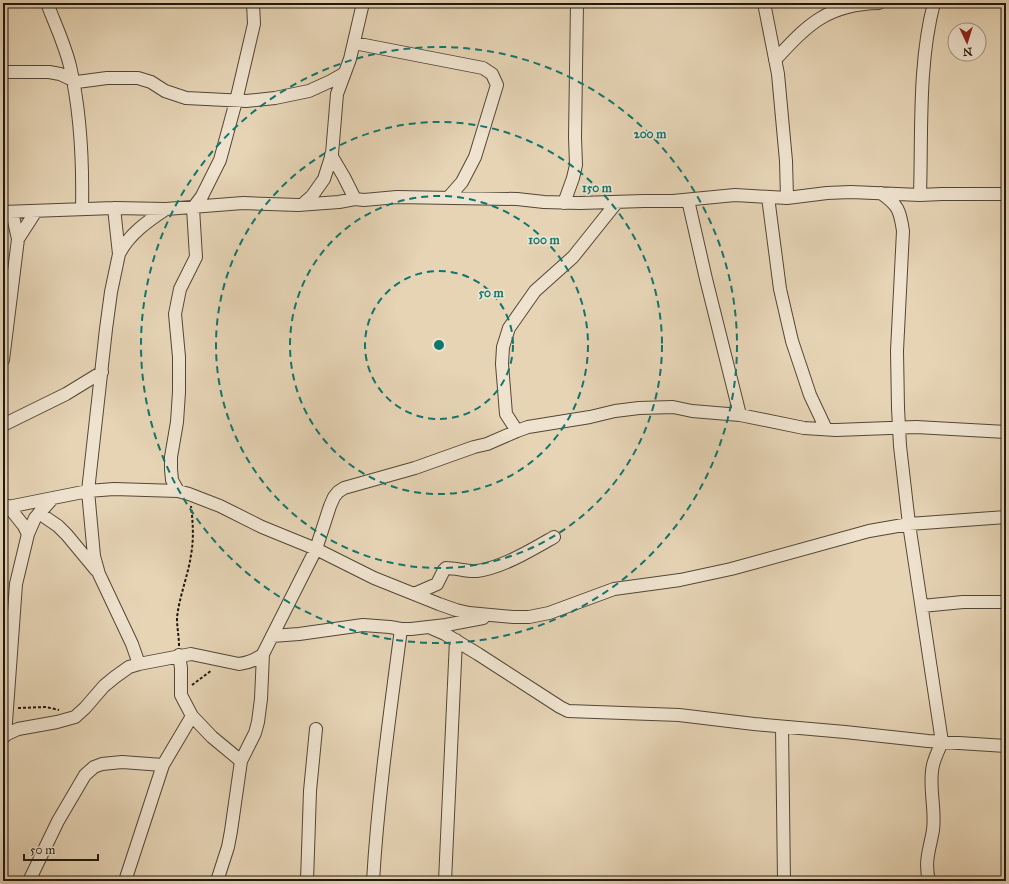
<svg xmlns="http://www.w3.org/2000/svg" width="1009" height="884" font-family="'IM FELL Great Primer',serif">
<rect width="100%" height="100%" fill="#e6d4b5"/>
<filter id="stains"><feTurbulence type="fractalNoise" baseFrequency=".005" numOctaves="4"/><feColorMatrix values="0 0 0 0 .2 0 0 0 0 .09 0 0 0 0 .02 0 0 0 .5 -.17"/></filter>
<radialGradient id="worn" r=".72"><stop offset=".6" stop-color="#630" stop-opacity="0"/><stop offset="1" stop-color="#630" stop-opacity=".3"/></radialGradient>
<g fill="none" stroke-linecap="round" stroke-linejoin="round">
<defs>
<path id="minor" d="M47,3c8,21 18,42 23,63 11,47 13,95 12,143
M764,3l14,71 8,87 1,37
M354,43l129,25 9,6 5,11 -22,72 -13,25 -14,16
M775,60c33,-36 53,-56 104,-57
M3,72h46l11,2 17,8 30,-4h31l13,4 14,9 21,7 60,3 29,-3 34,-7 22,-10 14,-8
M331,155l13,22 11,22
M881,193c17,12 19,17 22,38l-6,120 1,57 2,38 9,78 33,218c-3,7 -7,15 -9,23 -5,21 3,43 0,65 -3,19 -9,30 -4,51
M920,195c2,-62 -2,-132 14,-192
M768,197l12,92 12,52 18,54 16,34
M688,200l18,79 34,136
M564,203l9,-25 3,-13 -1,-28 2,-134
M303,204l9,-8 12,-17 8,-25 5,-60 13,-35 13,-56
M114,208l5,46 -8,38 -5,37 -18,162 6,65 5,18 33,70 7,20
M3,212l111,-4 52,1 77,-6 55,2 41,-3 16,-3 9,1 33,-3 120,2 27,3 36,1 64,-2h29l62,-6 52,3 40,-5 24,-1 69,3 22,-1h64
M12,212l6,27
M119,254c10,-20 29,-33 47,-45
M3,360l15,-121 18,-28
M3,425l63,-31 36,-22
M517,431l-11,-17 -4,-50 1,-17 6,-19 26,-37 38,-34 44,-55
M178,491l-6,-11 -1,-11v-12l6,-35 2,-30v-35l-4,-43 5,-25 16,-32 -3,-49 9,-12 18,-36 16,-59 18,-77 -1,-21
M8,506l16,20 4,8
M3,508l85,-17 26,-2 64,2 11,3 31,12 42,21 54,22 58,29 65,26 17,6 13,3 44,4h16l20,-4 65,-24 66,-9 51,-11 138,-38 40,-7 97,-7
M39,513l19,13 9,9 29,35
M414,594l23,-10 7,-14 2,-2c11,0 21,4 31,3 25,-3 56,-22 77,-34
M922,606l41,-4h43
M429,627l16,7 33,20 82,53 8,4 111,4 75,9 91,8 83,9 78,5
M272,636l27,-2 64,-9 27,2 11,2h10l35,-4 37,-7
M179,655l2,13v27l11,21 20,21 29,24 -10,70 -3,16 -11,34
M782,727l2,154
M3,736l15,-7 39,-7 18,-5 10,-9 19,-22 11,-9 14,-10 10,-3 52,-10 48,10c9,-1 17,-4 24,-10
M5,736l11,-152 12,-50 7,-16 17,-19
M241,761l14,-28 3,-11 3,-23 2,-45 53,-105 14,-43 4,-9 4,-5 6,-4 71,-20 59,-21 13,-3 30,-13 11,-4 62,-10 25,-6 24,-3 34,-1 19,4 48,4 64,13 32,2 80,-3 90,5
M29,881l29,-60 27,-46 9,-8 8,-3 20,-2 41,3 29,-49
M125,881l38,-116
M307,881l3,-90 6,-62
M373,881c5,-84 17,-168 28,-252
M445,881l11,-241"/>
</defs>
<use href="#minor" stroke="#524738" stroke-width="14"/>
<path stroke="#20180e" stroke-width="2" stroke-dasharray="3 2" stroke-linecap="butt" d="M179,646c0,-10 -2,-18 -2,-28 2,-21 11,-42 14,-63 3,-16 2,-32 0,-49
M192,685l20,-15
M18,708l28,-1 13,3"/>
<use href="#minor" stroke="#efe3cf" stroke-width="12"/>
</g>
<g fill="none" stroke="#0f766e" stroke-width="2" stroke-dasharray="7 5">
<circle cx="439" cy="345" r="74"/>
<circle cx="439" cy="345" r="149"/>
<circle cx="439" cy="345" r="223"/>
<circle cx="439" cy="345" r="298"/>
</g>
<circle cx="439" cy="345" r="6" fill="#0f766e" stroke="#efe3cf" stroke-width="2"/>
<g font-size="12" text-anchor="middle" font-weight="bold" fill="#0f766e" stroke="#efe3cf" stroke-width="3.5" stroke-linejoin="round" paint-order="stroke">
<text x="650" y="138">200 m</text>
<text x="597" y="192">150 m</text>
<text x="544" y="244">100 m</text>
<text x="491" y="297">50 m</text>
</g>
<rect width="1009" height="884" fill="none" stroke="#e6d4b5" stroke-width="16"/>
<rect x="4" y="4" width="1001" height="876" fill="none" stroke="#20180e" stroke-width="2"/>
<rect x="8" y="8" width="993" height="868" fill="none" stroke="#20180e"/>
<g transform="translate(967 42) rotate(176)"><circle r="19" fill="#efe3cf" stroke="#9c9282"/>
<path d="M0-3L7 15L0 10L-7 15Z" fill="#8f2418"/>
<text y="-6" font-size="11" font-weight="bold" text-anchor="middle" fill="#20180e">N</text>
</g>
<path d="M24 854v6h74v-6" fill="none" stroke="#20180e" stroke-width="2"/>
<text x="30" y="854" font-size="12" fill="#20180e" stroke="#efe3cf" stroke-width="3" paint-order="stroke">50 m</text>
<rect width="100%" height="100%" filter="url(#stains)"/>
<rect width="100%" height="100%" fill="url(#worn)"/>
</svg>
